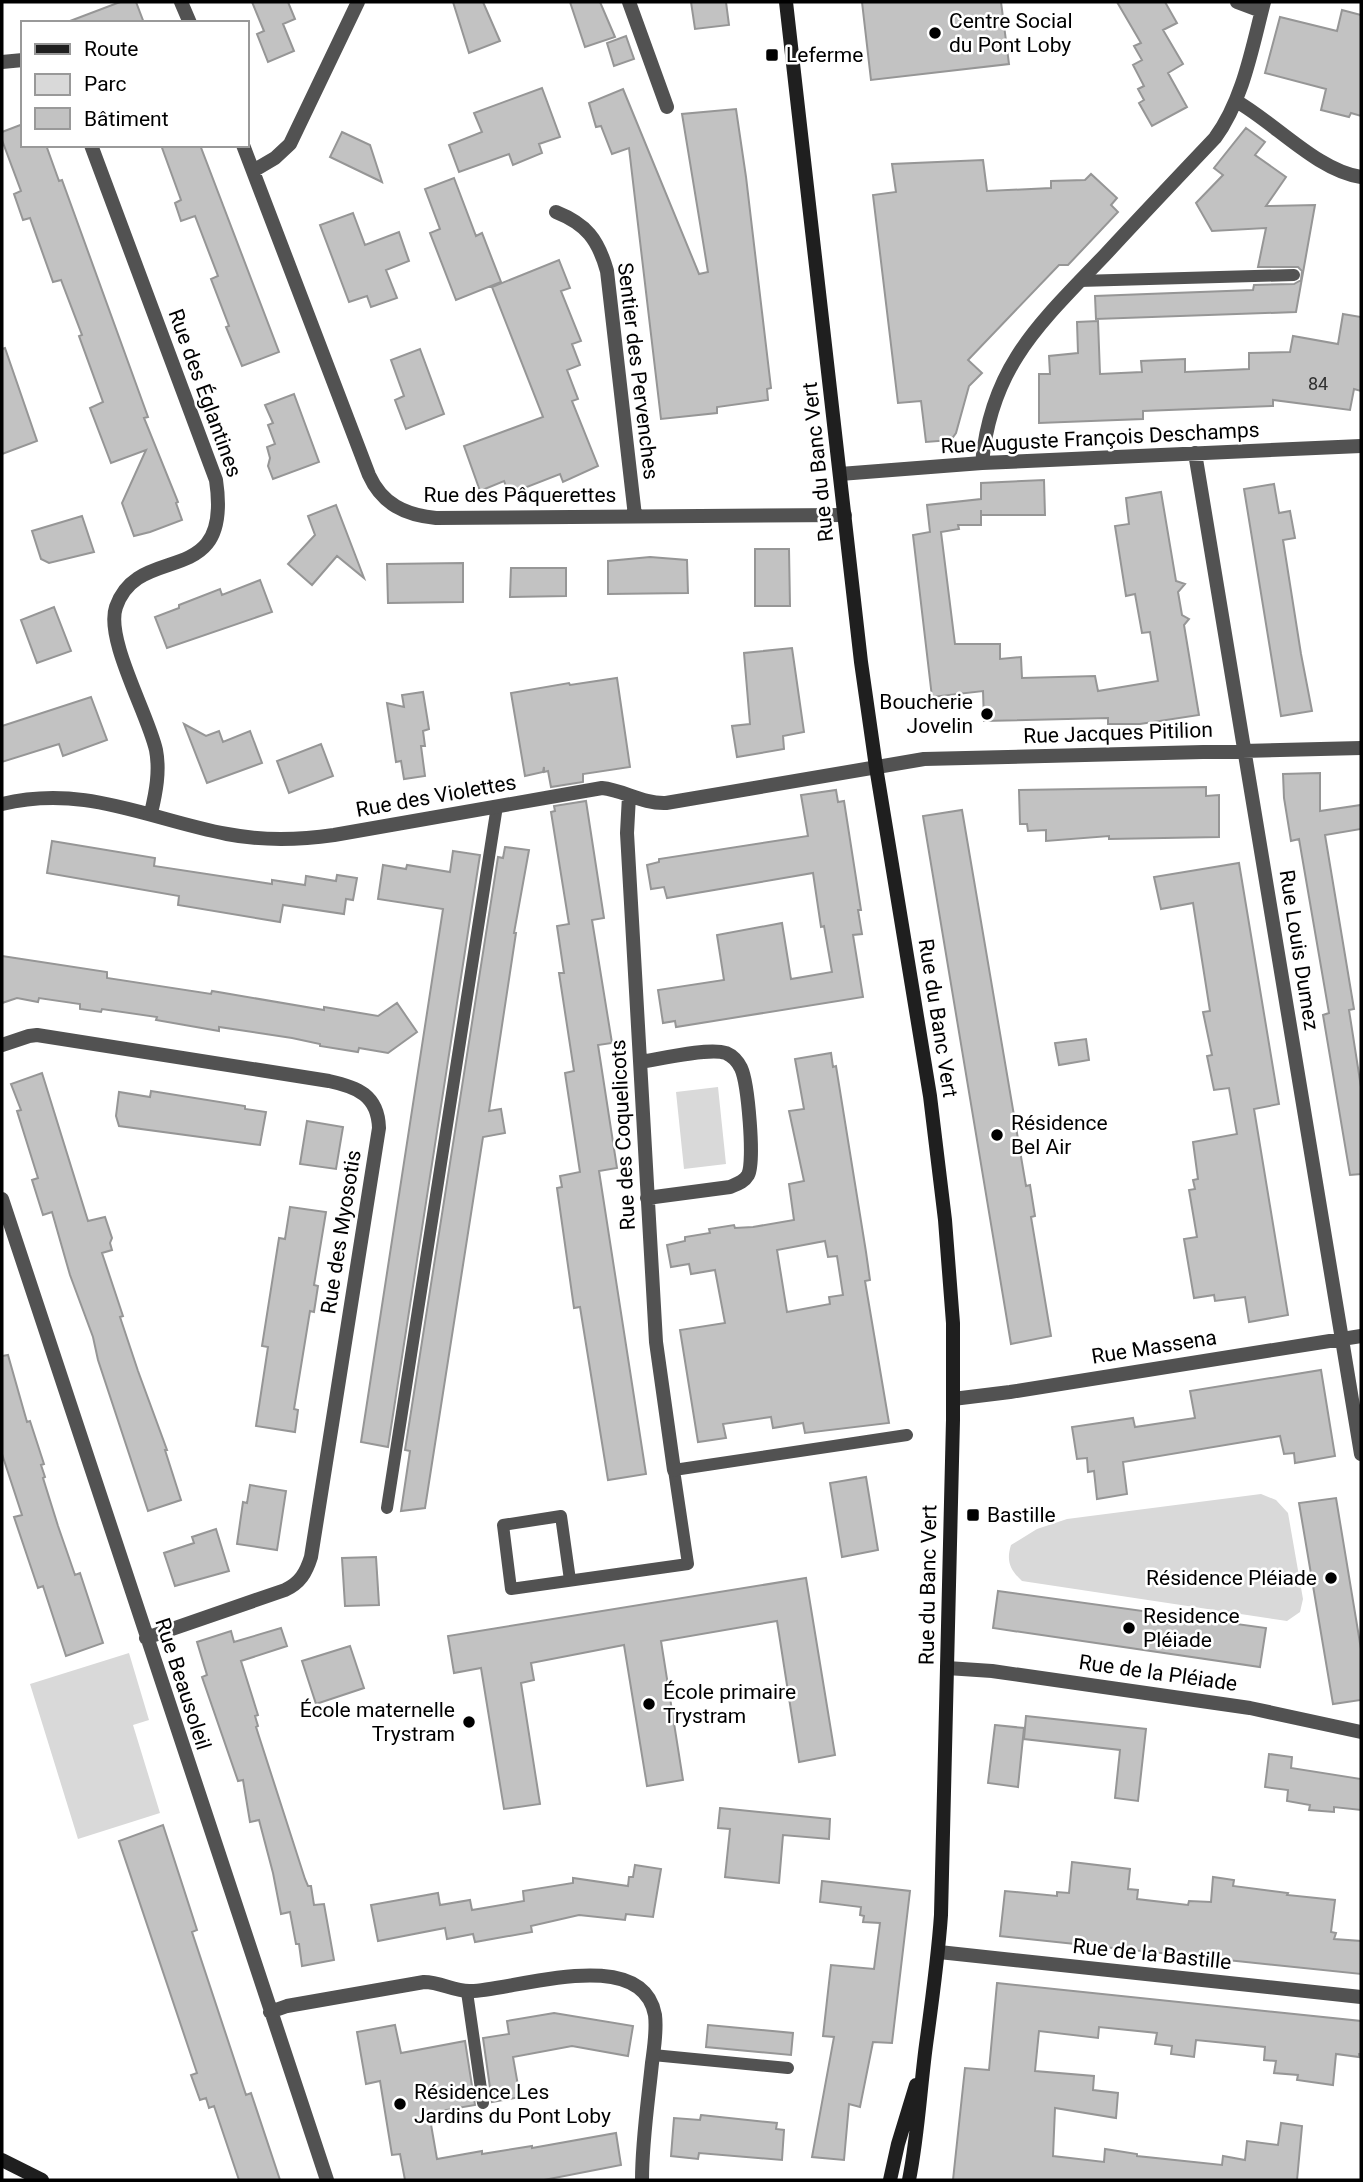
<svg xmlns="http://www.w3.org/2000/svg" width="1363" height="2182" font-family="Roboto,sans-serif">
<rect width="100%" height="100%" fill="#fff"/>
<path fill="#d9d9d9" d="M718,1087l8,77 -42,5 -8,-77z
M1261,1494l15,6 12,13 15,86 -3,13 -13,9 -265,-40c-12,-11 -16,-20 -11,-36l26,-16 30,-10z
M129,1653l20,67 -16,5 27,88 -82,26 -48,-155z"/>
<path fill="#c2c2c2" stroke="#969696" stroke-width="2" fill-rule="evenodd" d="M120,2h16l8,21h-74v-2z
M252,2h36l7,17 -12,5 11,27 -26,11 -11,-28 7,-3z
M453,2h30l17,39 -31,12z
M570,2h30l15,35 -30,10z
M691,2h35l3,23 -34,4z
M862,2h139l8,62 -138,16z
M1117,2h48l12,21 -14,7 20,34 -15,9 19,34 -35,19 -13,-23 5,-3 -6,-11 6,-3 -11,-21 9,-5 -8,-14 7,-3z
M1342,10l19,5v101l-10,-3 -2,4 -28,-7 5,-21 -61,-16 15,-56 57,14z
M626,36l8,23 -20,7 -7,-23z
M542,88l18,49 -21,7 3,9 -29,12 -4,-11 -50,18 -10,-27 33,-13 -8,-19z
M623,89l76,185 9,-2 -26,-158 54,-5 10,68 25,211 -4,1 1,11 -51,7v6l-56,6 -32,-271 -17,6 -11,-28 -5,1 -7,-24z
M23,124v21h23l13,36 3,-1 86,237 -4,1 34,84 -2,1 6,17 -32,12 -16,4 -12,-33 24,-53 -35,13 -21,-55 13,-6 -24,-66 3,-1 -21,-55 -8,2 -23,-64 -7,2 -9,-26 7,-3 -19,-51v-8z
M1246,128l19,14 -10,13 31,22 -20,29 49,-1 -19,107 -200,7 -1,-23 158,-6 1,-5 40,-1 7,-4 1,-9 -4,-4h-40l8,-39 -54,3 -16,-28 27,-28 -9,-7z
M342,132l28,13 12,37 -52,-25z
M161,145h39l79,207 -37,14 -16,-39 3,-1 -18,-47 7,-3 -23,-60 -14,5 -6,-18 6,-3z
M983,160l4,31 64,-3v-7l34,-1 6,-6 26,24 -6,7 7,7 -50,53h-9l-91,95 14,13 -13,13 -13,47 -5,7 -25,2 -5,-41 -23,2 -25,-208 23,-3 -4,-28z
M454,178l22,58 6,-3 19,49 -45,18 -26,-67 10,-4 -15,-40z
M353,213l12,32 34,-13 10,29 -23,9 11,28 -26,9 -4,-11 -18,6 -29,-77z
M559,260l11,28 -9,3 20,50 -9,3 8,21 -13,5 11,29 -6,2 26,65 -35,16 -3,-8 -51,20 -5,-13 -24,10 -16,-45 79,-29 -51,-130z
M1343,314l18,3v74l-7,-2 -4,21 -77,-10v6l-130,5v8l-104,4v-49h11l-1,-18 29,-3 -1,-31 21,-1 2,53 42,-2 -1,-11 44,-2v13l64,-3v-16l41,-1 3,-16 45,8z
M5,348l32,93 -35,13v-105z
M420,349l24,65 -38,15 -11,-29 9,-4 -13,-36z
M294,394l25,68 -46,17 -5,-13 2,-8 -3,-11 8,-3 -7,-19 5,-2 -8,-18z
M1044,480l1,35h-64v-5v15h-23l1,4 -18,3 14,112h45v15l21,-2 1,21 73,-2 3,15 60,-10 -8,-49 -8,1 -7,-39 -9,2 -11,-70 14,-2 -3,-26 35,-6 15,89 9,3 -7,8 4,23 7,4 -5,6 15,90 -59,9h-32v-6l-124,3 -1,-30 -51,6 -19,-162 17,-3 -3,-27 54,-6v-16z
M1274,484l5,29 11,-2 5,27 -12,2 18,114 11,57 -31,5 -37,-227z
M336,505l28,73 -27,-22 -25,29 -24,-21 27,-29 -7,-19z
M82,516l12,36 -45,11 -8,-4 -9,-28z
M755,549h34l1,57h-35z
M650,557l37,3 1,33 -80,1v-33z
M463,563v39l-75,1 -1,-39z
M511,568h55v28l-56,1z
M260,580l12,32 -105,36 -12,-31 24,-9v-3l41,-16 2,6z
M54,607l17,44 -34,12 -16,-43z
M792,648l12,84 -21,4 1,13 -47,8 -5,-31 18,-2 -6,-71z
M617,678l13,89 -47,7v8l-32,5 -3,-16 -4,1v-5l-1,5 -18,4 -14,-83 58,-10 1,2z
M423,692l6,37 -6,2 2,15h-4l4,30 -21,3 -3,-18 -5,1 -9,-59 17,4 -2,-12z
M91,697l16,43 -44,16 -4,-12 -57,18v-36z
M184,724l22,12 13,-5 4,11 27,-11 12,32 -55,20z
M321,744l12,32 -44,17 -12,-32z
M1320,773v38l41,-6v24l-36,6 29,174 -5,1 12,77v87l-11,1 -27,-160 6,-2 -30,-174 -8,2 -7,-43 -1,-24z
M1206,787v9l13,-1v42l-110,2v-3l-63,5v-11l-18,1 -1,-7h-7l-1,-34z
M836,790l2,12 6,-1 17,109h-3l4,24 -9,1 10,62 -187,30 -1,-6 -12,2 -5,-33 66,-10 -7,-45 65,-12 9,56 41,-7 -8,-46 -3,1 -8,-54 -146,25 -3,-11 -13,2 -4,-24 12,-3v-3l149,-23 -7,-41z
M586,801l18,117 -12,2 20,123 -14,2 19,123 -18,3 47,303 -38,6 -28,-173 -6,1 -17,-120 5,-1 -2,-11 20,-4 -15,-99 9,-2 -15,-98h5l-7,-47 12,-2 -18,-112 4,-1 -1,-5z
M962,810l64,376 4,-1 5,31 -4,1 20,119 -40,8 -88,-528z
M52,841l103,17 -1,8 118,18v-4l33,5 1,-9 30,5 1,-6 20,3 -4,22 -7,-1 -2,15 -61,-9 -3,17 -102,-17 1,-9 -132,-23z
M505,847l24,3 -15,83h2l-27,178 12,-2 4,24 -22,4 -58,371 -24,3 9,-60 -5,-1 93,-593 5,1z
M453,851l27,4 -92,592 -27,-5 82,-533 -65,-10 5,-34 23,4 1,-4 43,7z
M1239,863l40,241 -25,5 34,206 -39,7 -4,-25 -30,4 -1,-6 -20,3 -10,-59 13,-2 -8,-47 6,-1 -2,-9 5,-1 -5,-37 44,-8 -8,-46 -15,2 -7,-34 5,-1 -9,-43 7,-1 -17,-108 -32,6 -7,-32z
M2,956l105,16v6l104,16 1,-3 112,19v-3l54,9 19,-13 20,29 -29,21 -29,-5 -1,4 -38,-6v-2l-28,-6 -73,-11v4l-63,-11 1,-3 -55,-8 -1,3 -21,-3v-5l-41,-6 -1,4 -21,-4 -15,5z
M1086,1039l3,21 -30,5 -4,-22z
M831,1053l2,14 3,-1 30,186 4,28 -5,1 24,142 -84,10 -2,-10 -30,5 -2,-11 -48,7 3,14 -28,4 -18,-112 45,-7 -10,-53 -24,4 -2,-10 -18,3 -4,-22 18,-4v-4l25,-4 -1,-4 25,-4 1,3 18,-1 41,-7 -5,-36 15,-3 -15,-70 15,-2 -9,-50zM825,1241l3,16 9,-1 6,39 -14,2 1,7 -43,8 -10,-62z
M42,1073l46,148 17,-4 7,21 -2,5 2,7 -10,3 21,63 -3,1 18,54 29,79h-2l16,50 -33,11 -50,-151 -5,-23 -23,-62 -18,-63 -9,3 -11,-35 6,-2 -21,-67 4,-1 -10,-26z
M151,1091l94,15v3l21,3 -6,33 -141,-19 -3,-10 3,-24 31,5z
M307,1121l36,6 -7,42 -36,-5z
M290,1207l36,5 -12,73 4,1 -4,26 -4,-1 -16,98 4,1 -3,22 -39,-6 12,-79 -6,-1 17,-108 6,1z
M8,1355l19,67 3,-1 14,43 -3,1 4,12 -2,1 15,48 17,49 5,-2 23,70 -37,13 -23,-70 -5,2 -24,-71 8,-2 -20,-61v-98z
M1321,1370l14,86 -40,7 -1,-10 -10,1 -4,-18 -157,26 4,32 -30,5 -3,-28 -6,1 -1,-14 -10,1 -5,-32 61,-9 2,9 60,-9 -5,-27z
M866,1477l12,73 -36,7 -12,-74z
M250,1485l36,6 -9,59 -40,-6 6,-42 4,1z
M1336,1498l25,151v51l-28,4 -34,-201z
M216,1529l13,42 -54,15 -11,-33 30,-10 -2,-6z
M376,1557l3,48 -34,1 -3,-48z
M806,1578l29,177 -36,7 -22,-141 -116,20 22,139 -36,6 -23,-141 -93,18 3,17 -13,3 19,121 -36,5 -23,-141 -27,5 -6,-37z
M998,1591l268,37 -6,39 -267,-39z
M281,1628l6,18 -46,15 17,54 -3,1 3,10 -2,1 49,152 3,7h3l3,19 10,-1 10,56 -32,6 -3,-22h-3l-6,-32 -9,2 -8,-41 -14,-53 -9,2 -7,-42 -5,1 -36,-104 5,-2 -10,-33 34,-11 3,11z
M350,1646l14,42 -48,16 -14,-43z
M1026,1716l120,13 -8,72 -23,-3 5,-48 -96,-11z
M995,1725l29,3 -6,59 -30,-4z
M1269,1754l23,3 -1,11 70,11v31l-27,-3v5l-25,-2 1,-5 -23,-4 1,-11 -23,-3z
M720,1808l110,11 -1,20 -46,-4 -4,48 -54,-6 5,-48 -12,-1z
M163,1825l34,105 -5,2 54,163 5,-2 29,87h-41l-25,-74 -5,2 -3,-10 -6,2 -9,-25 6,-2 -78,-232z
M1072,1862l58,7 -2,20 10,1 -1,9 51,6 1,-4 22,1 2,-25 21,3 -1,6 55,7 -1,2 48,5 -4,32 5,1 -2,6 27,2v33l-361,-38 5,-45 52,5v-4l12,1z
M635,1865l26,4 -8,48 -27,-3 -1,6 -46,-5 -48,11 1,6 -57,10 -2,-8 -26,5 -2,-11 -67,13 -7,-36 67,-12 2,12 30,-5 2,10 52,-9 -1,-10 50,-8v-5l55,8 1,-9h4z
M822,1881l88,10 -18,152 -19,-1 -13,65 -11,-3 -5,56 -32,-3 22,-120 -11,-1 8,-71 43,4 6,-46 -17,-1 1,-6 -4,-1 1,-8 -41,-5z
M997,1983l364,38v33h-2v3l-23,-3 -3,31 -36,-5 1,-5 -24,-2 2,-12 -12,-1 1,-13 -69,-7 -2,17 -23,-3 1,-8 -17,-2 2,-11 -58,-6 -1,11 -59,-7 -4,40 59,5 -1,14 25,3 -2,25 -61,-10 -2,48 51,6 1,-13 32,5v2l85,9 1,-9 22,4 2,-19 31,4 3,-22 21,3 -5,54h-344l12,-112 24,2z
M554,2013l79,13 -5,30 -56,-10 -59,11 7,40 -28,5 -9,-64 26,-4 -2,-13z
M395,2025l6,28 64,-12 10,64 -46,8 8,46 45,-8v3l50,-8v2l84,-15 5,32 -77,15h-139l-5,-26 -8,1 -12,-74 -14,3 -9,-52z
M708,2025l85,8 -2,22 -85,-8z
M701,2115l76,8 -1,6 8,1 -2,30 -83,-7 -1,6 -27,-3 3,-38 26,2z"/>
<g fill="none" stroke-linecap="round" stroke-linejoin="round">
<path stroke="#525252" stroke-width="12" d="M1079,281l215,-6
M387,1508l110,-702
M570,1580l-9,-64 -58,9 8,64 177,-25 -14,-94 233,-35
M467,1992l16,111
M653,2055l135,13"/>
<path stroke="#525252" stroke-width="14" d="M181,2l9,21
M629,2l38,105
M1237,2l24,9
M2,62l21,-2
M1236,101c39,22 82,70 125,76
M91,145l125,335c17,113 -77,60 -100,127 -11,32 32,107 40,143 4,21 0,42 -5,63
M243,145l126,330c13,29 36,40 67,43l409,-3
M253,171l22,-13 15,-14 68,-142
M556,212c30,12 42,27 51,59l28,245
M1195,453l166,1001
M982,463c9,-97 58,-140 122,-207 37,-40 74,-79 111,-118 28,-38 37,-90 49,-136
M840,474l142,-11 379,-17
M629,796l-2,37 29,509 18,128
M2,804c83,-20 146,15 225,30 36,7 72,6 107,1l268,-47c22,2 40,16 64,15l258,-44 437,-11
M2,1045l27,-9 8,-1 292,46c28,6 49,14 50,47l-68,429c-5,16 -11,26 -26,33l-139,48
M641,1062c19,-3 68,-15 85,-9 7,3 12,9 15,15 7,15 14,94 7,107 -4,7 -11,9 -18,12l-83,11
M2,1199l325,981
M953,1399l57,-7 351,-56
M947,1668l45,3 258,37 111,24
M939,1952l422,45
M270,2012l17,-6 137,-24c17,0 31,10 47,9 44,-1 171,-47 184,24 2,16 -1,33 -3,48 -4,39 -10,78 -10,117"/>
<path stroke="#1f1f1f" stroke-width="14" d="M786,2l75,660 15,105 54,329 15,124 8,103v97l-12,495c-3,44 -9,86 -15,130 -6,45 -8,90 -17,135
M2,2160l40,20
M890,2180l8,-36 18,-59"/>
</g>
<g fill="#000" stroke="#fff" stroke-width="2.5">
<circle cx="935" cy="33" r="7"/>
<rect x="765" y="48" width="14" height="14" rx="3.5"/>
<circle cx="987" cy="714" r="7"/>
<circle cx="997" cy="1135" r="7"/>
<rect x="966" y="1508" width="14" height="14" rx="3.5"/>
<circle cx="1331" cy="1578" r="7"/>
<circle cx="1129" cy="1628" r="7"/>
<circle cx="649" cy="1704" r="7"/>
<circle cx="469" cy="1722" r="7"/>
<circle cx="400" cy="2104" r="7"/>
</g>
<g text-anchor="middle" stroke-width="5" stroke-linejoin="round" paint-order="stroke">
<g font-size="18" fill="#303030">
<text x="1318" y="390">84</text>
</g>
<g font-size="21" fill="#000" stroke="#fff" text-anchor="start">
<text x="949" y="28">Centre Social<tspan x="949" dy="24">du Pont Loby</tspan></text>
<text x="786" y="62">Leferme</text>
<text x="973" y="709" text-anchor="end">Boucherie<tspan x="973" dy="24">Jovelin</tspan></text>
<text x="1011" y="1130">Résidence<tspan x="1011" dy="24">Bel Air</tspan></text>
<text x="987" y="1522">Bastille</text>
<text x="1317" y="1585" text-anchor="end">Résidence Pléiade</text>
<text x="1143" y="1623">Residence<tspan x="1143" dy="24">Pléiade</tspan></text>
<text x="663" y="1699">École primaire<tspan x="663" dy="24">Trystram</tspan></text>
<text x="455" y="1717" text-anchor="end">École maternelle<tspan x="455" dy="24">Trystram</tspan></text>
<text x="414" y="2099">Résidence Les<tspan x="414" dy="24">Jardins du Pont Loby</tspan></text>
</g>
<g font-size="21" fill="#000" stroke="#fff">
<text transform="translate(638 371) rotate(83)" y="7">Sentier des Pervenches</text>
<text transform="translate(205 393) rotate(70)" y="7">Rue des Églantines</text>
<text transform="translate(1100 438) rotate(-3)" y="7">Rue Auguste François Deschamps</text>
<text transform="translate(818 462) rotate(-96)" y="7">Rue du Banc Vert</text>
<text x="520" y="502">Rue des Pâquerettes</text>
<text transform="translate(1118 733) rotate(-2)" y="7">Rue Jacques Pitilion</text>
<text transform="translate(436 796) rotate(-10)" y="7">Rue des Violettes</text>
<text transform="translate(1299 950) rotate(81)" y="7">Rue Louis Dumez</text>
<text transform="translate(938 1018) rotate(81)" y="7">Rue du Banc Vert</text>
<text transform="translate(623 1135) rotate(-93)" y="7">Rue des Coquelicots</text>
<text transform="translate(341 1232) rotate(-81)" y="7">Rue des Myosotis</text>
<text transform="translate(1154 1347) rotate(-9)" y="7">Rue Massena</text>
<text transform="translate(928 1585) rotate(-89)" y="7">Rue du Banc Vert</text>
<text transform="translate(1158 1673) rotate(8)" y="7">Rue de la Pléiade</text>
<text transform="translate(183 1684) rotate(72)" y="7">Rue Beausoleil</text>
<text transform="translate(1152 1954) rotate(6)" y="7">Rue de la Bastille</text>
</g>
</g>
<rect width="1363" height="2182" fill="none" stroke="#000000" stroke-width="7"/>
<rect x="21" y="21" width="228" height="126" fill="#ffffff" stroke="#999999" stroke-width="2"/>
<rect x="35" y="44" width="35" height="10" fill="#1f1f1f" stroke="#999999" stroke-width="2"/>
<text x="84" y="56" font-size="21" fill="#000000">Route</text>
<rect x="35" y="74" width="35" height="21" fill="#d9d9d9" stroke="#999999" stroke-width="2"/>
<text x="84" y="91" font-size="21" fill="#000000">Parc</text>
<rect x="35" y="108" width="35" height="21" fill="#c2c2c2" stroke="#999999" stroke-width="2"/>
<text x="84" y="126" font-size="21" fill="#000000">Bâtiment</text>
</svg>
